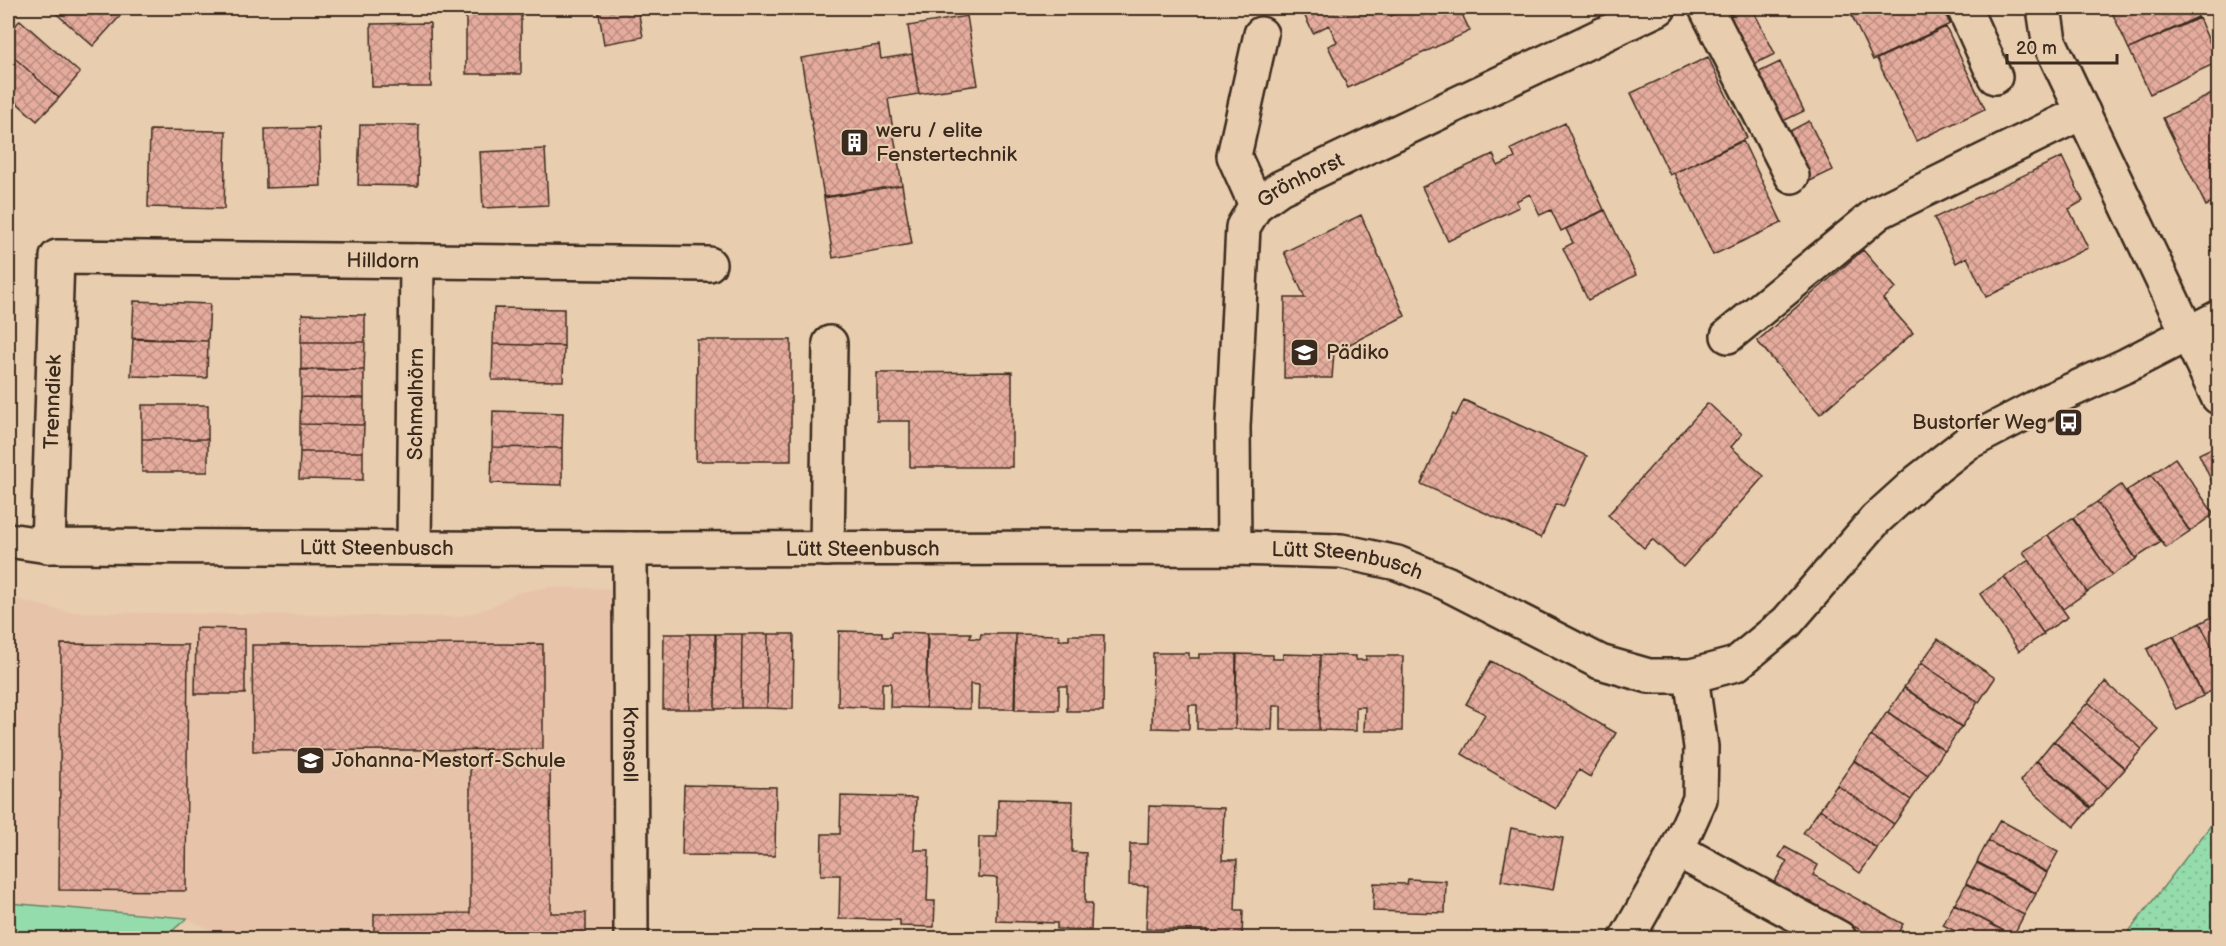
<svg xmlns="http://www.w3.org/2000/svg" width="2226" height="946" font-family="'Balsamiq Sans',sans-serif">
<defs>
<pattern id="grass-dots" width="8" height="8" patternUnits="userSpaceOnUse" patternTransform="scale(1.5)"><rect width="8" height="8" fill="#94dcac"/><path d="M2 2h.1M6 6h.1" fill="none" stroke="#80bd94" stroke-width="1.8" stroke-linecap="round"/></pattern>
<pattern id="building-cross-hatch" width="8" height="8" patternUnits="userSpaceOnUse" patternTransform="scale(1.5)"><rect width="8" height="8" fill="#e5ac9e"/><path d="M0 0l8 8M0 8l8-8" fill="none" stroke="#bb8c80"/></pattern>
</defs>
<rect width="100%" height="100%" fill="#e8cdaf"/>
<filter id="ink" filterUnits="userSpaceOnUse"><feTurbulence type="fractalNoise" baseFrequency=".0167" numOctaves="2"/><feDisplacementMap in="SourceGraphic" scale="12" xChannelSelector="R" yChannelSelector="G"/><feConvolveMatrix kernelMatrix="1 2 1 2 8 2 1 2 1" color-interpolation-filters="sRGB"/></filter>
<g filter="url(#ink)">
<path fill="#e7c3aa" d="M549,587l69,2 -6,349h-384l-41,-20 -179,-15v-306l59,15 392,5 30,-9 27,-15z"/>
<path fill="url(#grass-dots)" stroke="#688365" stroke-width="1.5" d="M2218,816v122h-94z"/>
<path fill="#94dcac" stroke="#688365" stroke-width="1.5" d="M8,903l179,15 -23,20h-156z"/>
<path fill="url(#building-cross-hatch)" stroke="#3b2a1e" stroke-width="1.5" d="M50,8h63l8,7 -28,31z
M598,8h53l-13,2 5,27 -39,7z
M1301,8h86l4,8 17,-8h51l11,23 -122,57 -20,-42 9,-4 -8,-17 -16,8z
M1746,8h6l23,46 -25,12 -24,-49z
M1848,8h94l8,16 -77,36z
M2110,8h84l4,9 -69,32z
M466,13l55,1v60h-55z
M967,16l11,69 -59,9 -11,-68z
M2199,18l19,44 -68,32 -21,-45z
M20,20l60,53 -21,25 -51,-46v-17z
M430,23l1,64h-59l-1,-63z
M1946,27l39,82 -69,32 -39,-82z
M879,45l2,14 31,-5 7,40 -31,5 14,86 -78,12 -23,-139z
M8,52l51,46 -22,23 -29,-26z
M1708,57l39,81 -77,37 -39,-82z
M1780,62l24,49 -25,12 -24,-49z
M2218,91v109l-12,6 -43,-88z
M1809,121l24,49 -25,12 -24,-48z
M1565,123l39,87 -43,21 -10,-21 -11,5 -10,-21 -14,7 3,6 -71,34 -26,-54 71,-33 5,12 17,-8 -4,-9z
M360,125h59l-1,61 -60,-1z
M319,128l2,58 -55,2 -1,-59z
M150,130l76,1 -2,78 -76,-2z
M1743,141l39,82 -69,32 -39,-82z
M545,149l3,56 -65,3 -3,-56z
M2062,157l21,44 -14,8 19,39 -102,49 -19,-40 -11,6 -22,-45z
M902,185l10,59 -79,14 -9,-60z
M1605,210l31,65 -48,25 -25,-52 10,-5 -7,-14z
M1361,215l44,101 -71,36 -2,26h-48l1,-80h20l-21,-46z
M1863,250l33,38 -13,11 30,34 -93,81 -63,-73z
M134,301l76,3 -2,37 -76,-3z
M494,308l70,1v37l-71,-2z
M302,314l63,1v27h-64z
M133,339l75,2 -1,37 -76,-2z
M697,340h94v121h-95z
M301,342h64l-1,28 -63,-1z
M493,344l71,2 -1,35 -71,-1z
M301,370h63v28l-63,-1z
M1012,372v95h-102v-46h-33v-48z
M301,397l63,1v27l-64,-1z
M1464,400l123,56 -24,51 -7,-3 -15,34 -120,-54 32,-70 3,2z
M1708,403l34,31 -11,13 33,29 -81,91 -31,-28 -8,9 -36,-33z
M142,405h66v34h-66z
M493,411l70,2 -1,35 -70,-1z
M300,424l64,1 -1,27h-63z
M142,439h66v33h-66z
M2218,445v50l-19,-41z
M492,447l70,1v37l-71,-2z
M300,452h63v28l-64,-1z
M2175,458l39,56 -24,17 -39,-56z
M2151,475l39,57 -24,16 -40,-57z
M2121,485l40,57 -25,16 -39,-56z
M2097,502l39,57 -24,16 -39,-57z
M2072,518l40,57 -25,17 -39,-57z
M2048,535l39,57 -24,17 -40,-57z
M2029,560l39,57 -25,16 -39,-56z
M2004,577l40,57 -25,17 -39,-57z
M2218,614v45l-18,-36z
M2200,623l18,37v28l-15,7 -29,-59z
M196,628l49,1v65h-50z
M839,631l43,1v5h10v-5l35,1 -1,75 -36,-1 1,-24h-9v25l-44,-2z
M928,633h43l-1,5 10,1 1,-5h35l-2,75h-36l1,-24 -9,-1v25l-44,-1z
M664,634h26l-1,75h-26z
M690,634h25v75h-26z
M716,634h26l-1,74 -26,1z
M742,634h26l-1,74h-26z
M768,634h26l-1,75 -26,-1z
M1016,634l43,1v5h10v-5h35l-1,76h-36v-25h-8v24h-44z
M2173,636l30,60 -27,13 -29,-60z
M1938,639l57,39 -16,24 -58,-39z
M61,644l127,1 -2,246 -127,-1z
M543,644v105l-290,2 -1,-106z
M1153,653h36v5h10v-4h37l-1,75h-38v-24h-8v24l-37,-1z
M1237,654l36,1v4h10v-5l37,1 -1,75h-38v-24h-8l-1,24 -37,-1z
M1320,655l36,1v4h10v-4h37l-1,75h-38l1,-24h-9v24l-37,-1z
M1491,661l125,72 -26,44 -11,-7 -23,39 -94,-55 23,-40 -19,-10z
M1921,663l57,39 -16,25 -58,-40z
M2105,682l54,48 -17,19 -54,-47z
M1904,688l57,39 -16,24 -57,-39z
M2088,702l54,47 -17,19 -54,-46z
M1887,712l57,39 -16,24 -57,-39z
M2071,722l54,47 -17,19 -54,-47z
M1871,736l57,39 -17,25 -57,-40z
M2053,741l54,47 -16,19 -54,-46z
M485,749h22v9h43l1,155h35v25h-212v-24l96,-1v-156h15z
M1854,761l57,39 -17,24 -57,-39z
M2036,761l54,47 -16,19 -54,-46z
M684,785l92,2 -1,69 -93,-1z
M1837,785l57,39 -17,24 -57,-39z
M841,796l75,2 -2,52h15l-2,51h8l-1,26 -34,-1v-6l-61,-1 1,-44h-19l1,-41h18z
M998,799l75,2 -1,51 14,1 -1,50h7l-1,27 -34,-1v-6l-61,-2 1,-43 -19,-1 1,-40h18z
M1149,806l75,2 -2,52h15l-2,50h8l-1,27 -34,-1v-6l-62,-1 2,-43 -19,-1 1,-41h18z
M1820,809l57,40 -17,24 -57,-40z
M2000,820l58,32 -11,20 -59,-31z
M1511,828l52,10 -10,52 -52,-9z
M1988,841l59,32 -11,20 -59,-31z
M1785,847l33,18 -5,10 90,49 -8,14h-20l-101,-55 13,-22 -8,-4z
M1977,863l59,31 -12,21 -58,-32z
M1408,879l38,2 -1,32 -72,-2 1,-28 33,1z
M1966,884l58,31 -11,21 -58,-32z
M1954,904l59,32 -2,2h-43l-25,-13z
M1370,933l86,2v3h-87z"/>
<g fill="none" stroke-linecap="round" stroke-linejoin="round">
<defs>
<g id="minor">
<path d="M1706,8l86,168"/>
<path d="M1964,8l31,69"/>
<path d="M2044,8l5,33 169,356"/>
<path d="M1256,205l-22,-49 27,-122"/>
<path d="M1728,336l151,-124 204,-100"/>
<path id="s1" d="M8,540l40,6 582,3 604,-1 107,3 56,12 49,20 154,79 49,14h42l45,-12 51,-42 89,-103 41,-37 50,-39 85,-44 75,-34 91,-47"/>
<path id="s2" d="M48,546l9,-289 652,7"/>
<path id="s3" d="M414,548l3,-287"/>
<path id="s4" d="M1234,548l-1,-121 10,-200 13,-22 24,-17 379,-180"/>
<path id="s5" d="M630,549l1,389"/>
<path d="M827,549l3,-206"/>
<path d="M1677,850l162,88"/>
<path d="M1627,938l50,-88 23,-51 1,-52 -10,-71"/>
</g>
</defs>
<use href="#minor" stroke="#3b2a1e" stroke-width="38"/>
<use href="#minor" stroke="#e8cdaf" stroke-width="33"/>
</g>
</g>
<defs>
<symbol id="building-square" viewBox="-11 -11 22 22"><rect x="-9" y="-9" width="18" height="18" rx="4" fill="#3b2a1e" stroke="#e8cdaf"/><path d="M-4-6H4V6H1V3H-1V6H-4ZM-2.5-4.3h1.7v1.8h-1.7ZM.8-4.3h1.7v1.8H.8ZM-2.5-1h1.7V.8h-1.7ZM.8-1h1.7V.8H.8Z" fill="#fff"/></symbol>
<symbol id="school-square" viewBox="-11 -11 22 22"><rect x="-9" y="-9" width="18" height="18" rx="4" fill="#3b2a1e" stroke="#e8cdaf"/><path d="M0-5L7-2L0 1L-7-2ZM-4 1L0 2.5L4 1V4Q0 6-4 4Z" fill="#fff"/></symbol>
<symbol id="bus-square" viewBox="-11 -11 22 22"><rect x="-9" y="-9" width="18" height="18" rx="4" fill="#3b2a1e" stroke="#e8cdaf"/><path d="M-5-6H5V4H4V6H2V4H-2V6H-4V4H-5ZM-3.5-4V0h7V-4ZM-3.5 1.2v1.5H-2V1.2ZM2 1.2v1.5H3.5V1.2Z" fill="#fff"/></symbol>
</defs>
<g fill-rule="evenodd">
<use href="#building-square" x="838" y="126" width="33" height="33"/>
<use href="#school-square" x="1288" y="336" width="33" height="33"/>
<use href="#bus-square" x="2052" y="406" width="33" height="33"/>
<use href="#school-square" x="294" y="744" width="33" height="33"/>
</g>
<g text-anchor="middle" stroke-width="4.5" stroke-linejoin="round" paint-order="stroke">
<g font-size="21" fill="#3b2a1e" stroke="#e8cdaf" text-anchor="start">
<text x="876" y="137">weru / elite<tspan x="876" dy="24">Fenstertechnik</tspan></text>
<text x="1326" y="359">Pädiko</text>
<text x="2047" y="429" text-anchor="end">Bustorfer Weg</text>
<text x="332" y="767">Johanna-Mestorf-Schule</text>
</g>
<g font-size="21" fill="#3b2a1e" stroke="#e8cdaf">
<text dy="7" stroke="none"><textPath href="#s4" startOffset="398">Grönhorst</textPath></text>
<text dy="7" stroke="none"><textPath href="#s2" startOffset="615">Hilldorn</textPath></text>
<text dy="7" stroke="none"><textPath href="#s2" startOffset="144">Trenndiek</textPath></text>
<text dy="7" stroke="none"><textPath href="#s3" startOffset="144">Schmalhörn</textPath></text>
<text dy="7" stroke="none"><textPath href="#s1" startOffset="369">Lütt Steenbusch</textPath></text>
<text dy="7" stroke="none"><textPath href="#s1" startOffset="855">Lütt Steenbusch</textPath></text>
<text dy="7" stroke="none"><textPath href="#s1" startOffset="1341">Lütt Steenbusch</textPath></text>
<text dy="7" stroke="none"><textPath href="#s5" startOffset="195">Kronsoll</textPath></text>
</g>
</g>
<rect width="2226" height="946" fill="none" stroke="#e8cdaf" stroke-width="30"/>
<rect x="15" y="15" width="2196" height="916" fill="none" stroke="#3b2a1e" stroke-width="2" filter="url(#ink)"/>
<path d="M2007 54v9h110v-9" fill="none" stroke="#3b2a1e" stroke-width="3"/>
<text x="2016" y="54" font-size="18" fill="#3b2a1e" stroke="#e8cdaf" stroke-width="4.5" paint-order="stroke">20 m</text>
</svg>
